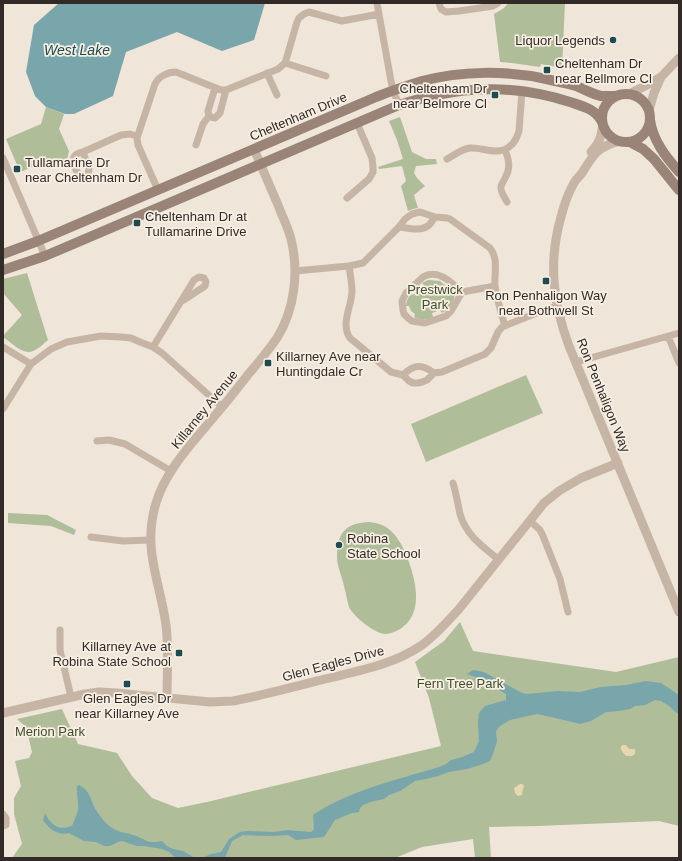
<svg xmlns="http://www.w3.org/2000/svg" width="682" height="861" font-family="Helvetica,sans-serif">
<rect width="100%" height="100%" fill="#efe5d8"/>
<path fill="#afbd99" d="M508,3h57l-3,65 -21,-4 -1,3 -28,-4 -12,-1 -6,-48 10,-6z
M46,107l18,7 -5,15 10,22 -2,9 1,2 -15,6 -13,-4 -20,8 -14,-33 35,-15z
M400,117l12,35 14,7h10l1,5 -21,2 -2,7 3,5 8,8 -11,9 4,13 -5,1 -5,2 -7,-25 5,-5 -4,-15 -23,3 -1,-2 25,-8 -6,-19 -8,-19z
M27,273l21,67c-4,3 -8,8 -13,10 -11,7 -23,-7 -32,-13v-1l19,-21 -19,-22v-14z
M428,280l12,1 11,9 2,-1 2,2c0,9 -5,18 -13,22l-2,-3 -8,3 1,4c-7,3 -12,3 -19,0l1,-3 -4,-3 -2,-5h-3c0,-5 2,-8 5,-12l2,1 11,-10 -2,-2z
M526,375l17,38 -117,49 -15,-38z
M8,513l39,2 29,15 -2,5 -23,-9 -43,-3z
M369,522c9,1 16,3 22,9 14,12 26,49 25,67 0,10 -4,22 -12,28 -4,4 -13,8 -19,8 -11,-1 -31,-17 -36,-27 -2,-6 -3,-14 -5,-21 -2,-9 -7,-20 -7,-29 0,-8 1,-20 7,-26 8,-8 15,-8 25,-9z
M460,622l13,29 143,21 63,-15v169l-20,-5 -121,5 -49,1 2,31h-16l-2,-19 -51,8 -27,11h-383l10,-14 -8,-30v-16l7,-12 -6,-25 14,-3 3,-6 -6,-25 -9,-8 45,-10 16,35 22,5 17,4 15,23 20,22 26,10 29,-6 234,-56 -12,-48 -14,-36 29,-21z"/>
<path fill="#e9d7af" d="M623,745h3l3,4h6v5l-3,2h-6c-3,-4 -6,-5 -5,-10z
M520,784h2l2,1 -2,9v1l-4,1 -3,-3 -1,-5z"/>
<path fill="#79a6aa" d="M59,3h206l-11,37 -32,11 -45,-19 -51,20 -13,44 -39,18h-9l-19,-7 -11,-11 -9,-24 8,-47z
M473,670l11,2 36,20 6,2 32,-3 22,1 21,-5 25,-2 20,-4 15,2 18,12v20l-10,-9 -8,-5 -6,-1 -10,5 -10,1 -5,3 -11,2 -13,1 -15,9 -11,3 -29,-7 -14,-3 -27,6 -10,6 -4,5 1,10 -4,13 -3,7 -7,3 -16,5 -18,3 -11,4 -12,3 -11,2 -15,10 -11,4 -5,4 -10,2 -11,4 -3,3 -1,4 -7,1 -17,7 -11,17 -28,3 -8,-5 -18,1 -27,-1 -11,6 -7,17h-23l9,-4 10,-2 8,-13 11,-7 7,-1 27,1 13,-2 24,2 3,-3 -1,-14c37,-25 84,-35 126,-48l7,-3 5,-4 11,-3 12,-5 5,-11 -1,-19 1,-9 6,-7 21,-6v-6l-23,-14 -16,-6z
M79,785c12,6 11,15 17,25 5,8 12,17 22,21 5,2 10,2 15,4 5,1 9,4 14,6 5,2 10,1 15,0l5,5 6,3 10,2 12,7h-19l-7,-6 -7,-3 -18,-3h-7l-15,-5 -4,1 -8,4h-6l-8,-4 -12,-1 -15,-8c-11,3 -20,-4 -26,-13l2,-7c6,12 13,18 27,13 2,-6 5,-11 6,-16 1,-8 -2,-16 -1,-24z"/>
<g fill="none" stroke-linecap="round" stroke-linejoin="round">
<path stroke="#c6b5a5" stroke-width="7" d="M377,3l14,78 2,9 6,15
M439,3l2,6 5,3 13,-1 34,-5 5,-3
M285,63l41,13
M267,73l10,22
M215,88l-7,23 1,5 2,1 4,1 5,-5 6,-23
M196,145l7,-21 6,-8
M505,150c4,10 6,18 0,28 -1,3 -4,6 -4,9 -1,4 4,11 6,15
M83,152c-5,1 -9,2 -10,8 2,7 3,16 12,17 3,-2 4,-4 4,-8l-6,-17 38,-17 9,-1 7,2
M3,158l42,98
M447,159c7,-4 15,-10 23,-11 13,-1 27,8 39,-1 6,-4 8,-10 10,-16l3,-40
M158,190l-20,-45 -1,-7 18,-54c4,-8 13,-12 21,-12l45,18h5l52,-21 7,-6 1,-3 11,-38 2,-4 5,-4 5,-2 33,9 37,-7
M347,198l22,-19 4,-7v-5l-1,-9 -15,-35
M399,227c9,1 22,5 30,-2 2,-2 4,-5 6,-8
M349,266c1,8 3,17 3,25 0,15 -12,33 -2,47l41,34 12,3 6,6 4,2h5l4,-1 5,-2 7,-7 8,-1 43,-18 6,-6 7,-16 4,-5 37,-15 18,-6
M295,271l54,-5 14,-3 36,-36 6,-8 7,-5 8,-2 15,5 12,1 3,1 40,29c9,12 4,24 5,38 2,13 6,27 10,40
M462,292l-11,19 -5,5 -21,7 -13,-2 -4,-3 -4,-4 -1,-4 -1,-9 4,-8 17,-16c15,-9 29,6 39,15l33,-6
M668,336l11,27
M3,347l28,17
M153,347l41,-67 5,-3 5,1 2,4 -1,4 -3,2 -20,13
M576,362l103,-29
M403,375c11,-11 19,-11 31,-2
M3,409l28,-45 20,-15 16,-7 34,-6 20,1 10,1 9,4 13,5 9,6 60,54
M97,441l12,-1 16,4 46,27
M453,483c3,10 5,21 7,31 6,21 22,32 38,45
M530,521l10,9 3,6 17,43 8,33
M91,537l32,4 27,-1
M60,630v20l11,47
M3,814l3,4v7l-3,1"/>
<path stroke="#c6b5a5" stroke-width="9" d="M629,94l16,-8 16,-9 18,-19
M649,110l5,-17 7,-16
M620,141c-22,5 -27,14 -38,32 -3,4 -6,6 -8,10 -6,10 -10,22 -13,34 -13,45 -8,86 8,129l110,266
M591,152c9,-10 10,-15 12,-28
M167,698c0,-24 2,-49 -1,-73 -6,-44 -24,-76 -10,-122 9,-30 31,-54 51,-78 14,-16 27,-32 40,-49 10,-12 21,-25 30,-38 18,-29 22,-67 14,-99 -3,-12 -9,-23 -13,-34 -8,-19 -16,-37 -24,-56
M3,713l82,-19 14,-2 17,1 94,9 23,-1c31,-6 61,-14 92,-22 33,-8 68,-14 97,-34 14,-10 25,-23 37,-36l85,-106 15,-12 22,-13 37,-15"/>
<path stroke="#998477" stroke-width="10" d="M602 118a24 24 0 1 1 48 0a24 24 0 1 1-48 0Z
M650,120c3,21 16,37 29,52
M630,142l13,7 11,10 25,31
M3,254l35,-13 338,-144c15,-6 30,-11 46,-16 39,-10 84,-11 124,-2 10,2 20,4 30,7 8,3 16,8 25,10 5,0 11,0 16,0
M3,270l42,-14 354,-151c59,-19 112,-22 171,-3 12,4 26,7 32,20"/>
</g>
<g fill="#1e4b50" stroke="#f7efe3" stroke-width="1.5">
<circle cx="613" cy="40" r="4"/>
<rect x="543" y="66" width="8" height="8" rx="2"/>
<rect x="491" y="91" width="8" height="8" rx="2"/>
<rect x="13" y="165" width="8" height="8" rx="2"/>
<rect x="133" y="219" width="8" height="8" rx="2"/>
<rect x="542" y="277" width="8" height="8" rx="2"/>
<rect x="264" y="359" width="8" height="8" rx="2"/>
<circle cx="339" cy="545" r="4"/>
<rect x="175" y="649" width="8" height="8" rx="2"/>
<rect x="123" y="680" width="8" height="8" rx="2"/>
</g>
<g text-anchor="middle" stroke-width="3.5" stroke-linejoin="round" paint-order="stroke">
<g font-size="13" fill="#322a26" stroke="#f7efe3" text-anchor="start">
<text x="605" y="45" text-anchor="end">Liquor Legends</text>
<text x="555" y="68">Cheltenham Dr<tspan x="555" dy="15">near Bellmore Cl</tspan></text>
<text x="487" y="93" text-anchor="end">Cheltenham Dr<tspan x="487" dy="15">near Belmore Cl</tspan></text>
<text x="25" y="167">Tullamarine Dr<tspan x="25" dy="15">near Cheltenham Dr</tspan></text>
<text x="145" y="221">Cheltenham Dr at<tspan x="145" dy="15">Tullamarine Drive</tspan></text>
<text x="546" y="300" text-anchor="middle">Ron Penhaligon Way<tspan x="546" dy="15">near Bothwell St</tspan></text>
<text x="276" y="361">Killarney Ave near<tspan x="276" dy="15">Huntingdale Cr</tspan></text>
<text x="347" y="543">Robina<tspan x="347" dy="15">State School</tspan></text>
<text x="171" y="651" text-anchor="end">Killarney Ave at<tspan x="171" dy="15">Robina State School</tspan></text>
<text x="127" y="703" text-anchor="middle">Glen Eagles Dr<tspan x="127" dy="15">near Killarney Ave</tspan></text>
</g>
<g font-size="13" fill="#322a26" stroke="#f7efe3">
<text transform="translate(298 116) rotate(-23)" y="5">Cheltenham Drive</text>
<text transform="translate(604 395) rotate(68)" y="5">Ron Penhaligon Way</text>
<text transform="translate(204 409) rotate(-51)" y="5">Killarney Avenue</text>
<text transform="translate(333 663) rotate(-15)" y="5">Glen Eagles Drive</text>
</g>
<g font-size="13" fill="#404f2b" stroke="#f7efe3">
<text x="435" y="294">Prestwick<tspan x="435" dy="15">Park</tspan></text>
<text x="460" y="688">Fern Tree Park</text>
<text x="50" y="736">Merion Park</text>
</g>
<g font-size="14" font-style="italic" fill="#1e4b50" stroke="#f7efe3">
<text x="77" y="55">West Lake</text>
</g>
</g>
<rect width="682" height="861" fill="none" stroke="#322a26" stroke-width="8"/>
</svg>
